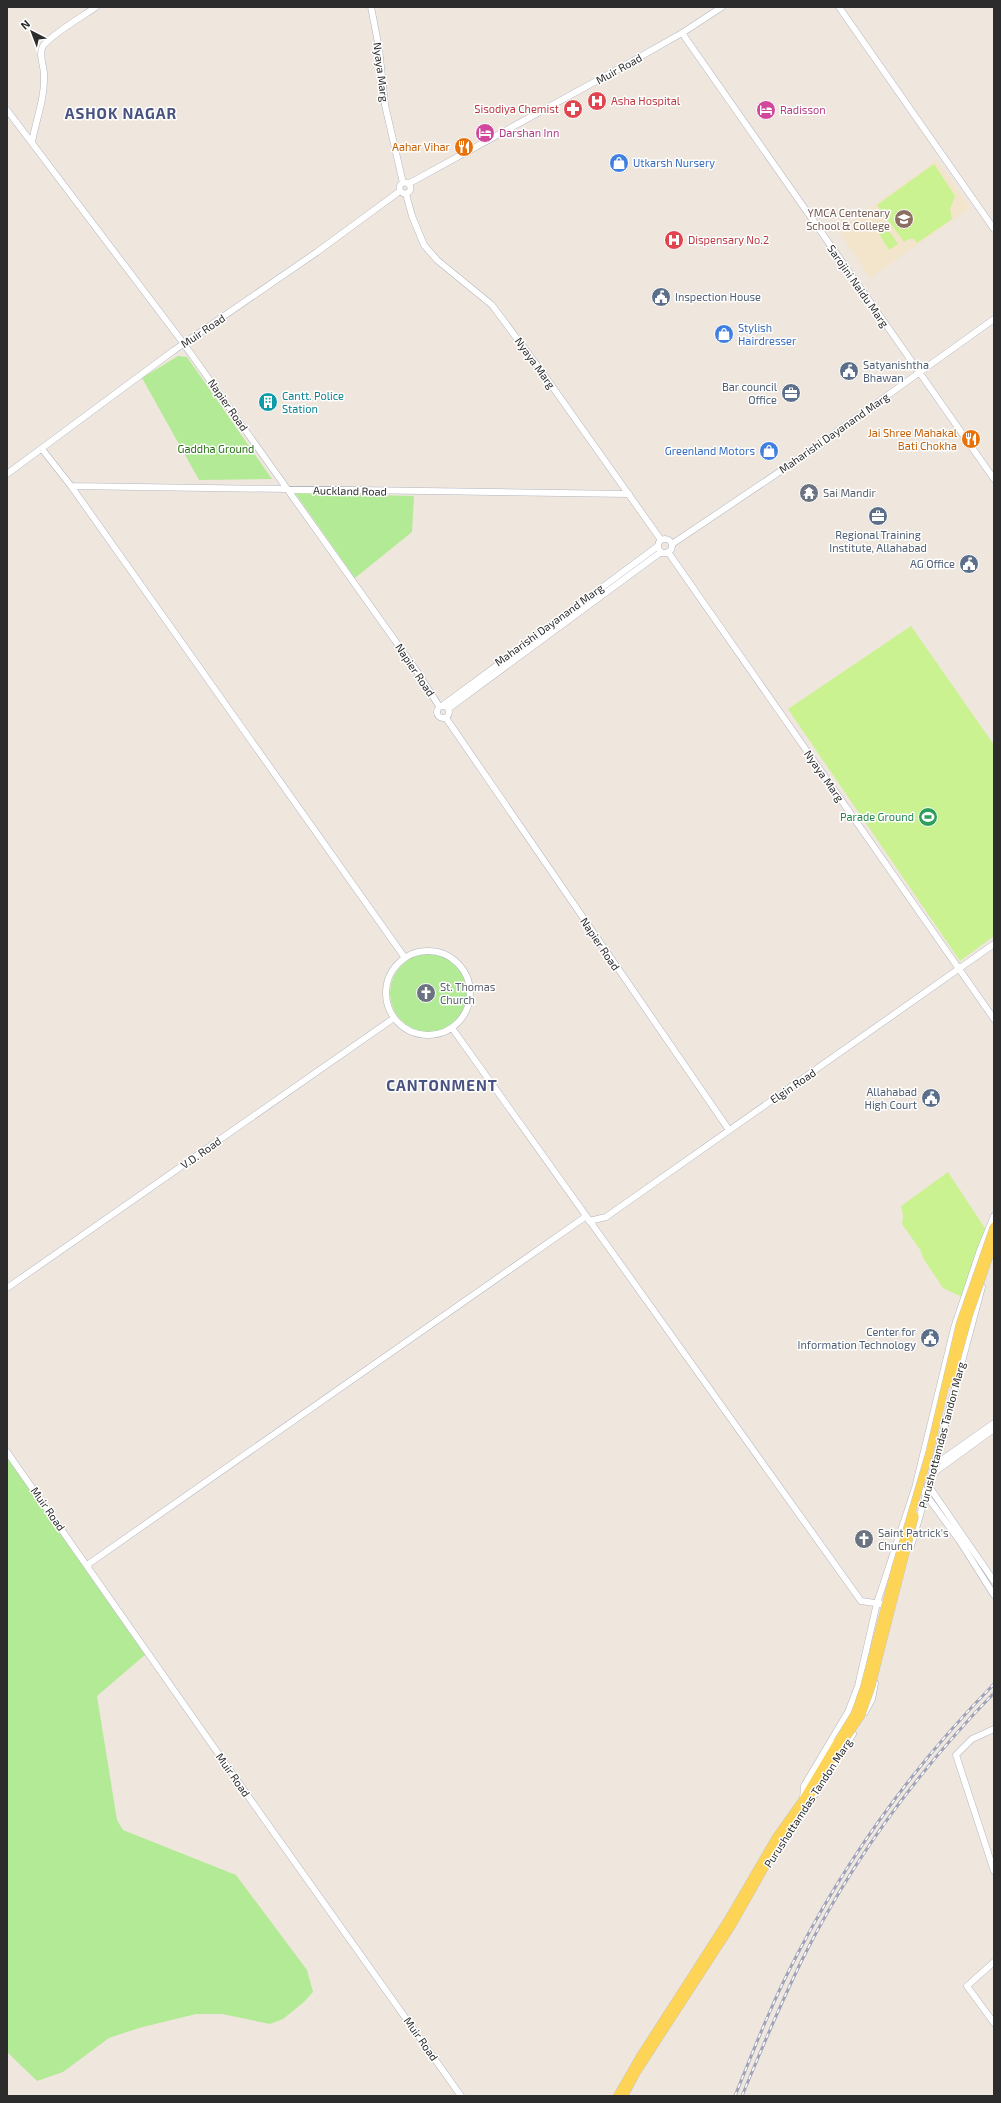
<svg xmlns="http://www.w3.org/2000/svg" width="1001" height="2103" font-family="'Exo 2',sans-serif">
<rect width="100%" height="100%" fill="#efe7de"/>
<path fill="#f2e5cc" d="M937,160l33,48 -100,70 -32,-48z"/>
<path fill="#b3ea96" d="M178,356l9,1 85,122 -73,1 -57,-102z
M295,493l119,3 -2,36 -57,46z
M390 993a39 39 0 1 1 78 0a39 39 0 1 1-78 0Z
M7,1457l138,198 -48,41 20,124 6,10 113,45 71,95 6,22 -9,10 -21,17 -13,5 -48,-10h-26l-57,14 -30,10 -46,34 -26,9 -30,-29z"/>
<path fill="#caf291" d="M934,164l21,32 -5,13 2,10 -35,24 -3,-4h-6l-4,3 -27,-37z
M887,228l11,16 -9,6 -10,-16z
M911,626l83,119v191l-34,25 -172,-252z
M948,1172l40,61 -22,66 -23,-11 -20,-30 -2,-7 -19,-27 1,-9 -2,-9z"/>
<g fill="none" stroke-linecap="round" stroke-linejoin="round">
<defs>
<path id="secondary" d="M371,7l8,41 6,57 18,78
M839,7l155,222
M682,33l312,446
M7,110l177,234 232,326 23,36
M32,142c4,-22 13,-44 12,-67 0,-10 -6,-21 -1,-29 9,-12 40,-30 53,-39
M399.5 188a5.5 5.5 0 1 1 11 0a5.5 5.5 0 1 1-11 0Z
M408,184l223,-122 51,-29 40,-26
M406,194l6,22 12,29 13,15 55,45 50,67 119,168
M42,449l29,37 334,472
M7,474l166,-123 144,-99 83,-61
M71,486l558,8
M658 546a7 7 0 1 1 14 0a7 7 0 1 1-14 0Z
M672,544l128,-86 194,-139
M668,552l326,467
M437 712a6 6 0 1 1 12 0a6 6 0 1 1-12 0Z
M442,706l216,-160
M448,709l213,-157
M446,718l283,412
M386 993a42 42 0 1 1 84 0a42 42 0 1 1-84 0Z
M452,1028l409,573 28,4
M589,1221l17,-4 388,-273
M7,1288l387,-270
M7,1452l255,364 199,280
M935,1463l8,-4 51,-36
M932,1474l62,-45
M918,1484l41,56 35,55
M928,1485l66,96
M911,1546l21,-72 50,-187
M87,1565l498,-348
M865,1712l7,-13 3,-16
M994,1729l-22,10 -16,16 38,116
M803,1799l1,-13 44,-74 10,-26 19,-83 38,-115 39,-160 26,-78 14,-34
M808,1799l7,-4 38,-61
M994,1962l-27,24 27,37"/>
<path id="primary" d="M811,1795l29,-48
M617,2096l23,-40 87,-135 49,-84 27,-38 34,-57
M624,2096l13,-24 96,-148 35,-62 36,-57"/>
</defs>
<use href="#secondary" stroke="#b2b5c1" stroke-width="7"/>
<use href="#primary" stroke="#c8c8c8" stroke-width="8"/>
<use href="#secondary" stroke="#fff" stroke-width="6"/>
<use href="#primary" stroke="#fdd455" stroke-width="7"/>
<defs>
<path id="rail" d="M735,2096c19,-47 38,-96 62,-141 52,-100 118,-191 197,-271
M742,2096c19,-46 38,-91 60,-136 49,-98 116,-189 192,-267"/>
</defs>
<use href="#rail" stroke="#a0a3b8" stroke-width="3"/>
<use href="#rail" stroke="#fff" stroke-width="1.5" stroke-dasharray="4.5" stroke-linecap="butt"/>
<defs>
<path id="primary-bridge" d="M950,1384l19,-69 25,-72
M837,1742l18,-29 9,-26 31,-118 34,-115 31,-131 34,-97
M840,1747l21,-31 10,-28 44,-172"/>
</defs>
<use href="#primary-bridge" stroke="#c8c8c8" stroke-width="8" stroke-linecap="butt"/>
<use href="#primary-bridge" stroke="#fdd455" stroke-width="7"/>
</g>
<defs>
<symbol id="hospital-disc" viewBox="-11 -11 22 22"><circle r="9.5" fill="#e0444e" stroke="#fff"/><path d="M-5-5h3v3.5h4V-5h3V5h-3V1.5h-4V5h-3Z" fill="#fff"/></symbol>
<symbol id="pharmacy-disc" viewBox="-11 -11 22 22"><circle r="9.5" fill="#e0444e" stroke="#fff"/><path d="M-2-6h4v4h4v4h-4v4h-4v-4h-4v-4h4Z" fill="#fff"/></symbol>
<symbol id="hotel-disc" viewBox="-11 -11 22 22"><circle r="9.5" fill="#d1479c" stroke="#fff"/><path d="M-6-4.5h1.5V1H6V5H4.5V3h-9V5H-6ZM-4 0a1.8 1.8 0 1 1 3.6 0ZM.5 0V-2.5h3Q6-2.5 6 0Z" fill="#fff"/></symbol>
<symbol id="restaurant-disc" viewBox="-11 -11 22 22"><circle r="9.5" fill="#e8710a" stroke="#fff"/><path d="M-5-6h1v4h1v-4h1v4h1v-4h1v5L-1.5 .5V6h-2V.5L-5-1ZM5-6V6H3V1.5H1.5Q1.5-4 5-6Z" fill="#fff"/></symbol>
<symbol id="shop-disc" viewBox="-11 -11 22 22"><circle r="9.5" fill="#3f7fe0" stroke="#fff"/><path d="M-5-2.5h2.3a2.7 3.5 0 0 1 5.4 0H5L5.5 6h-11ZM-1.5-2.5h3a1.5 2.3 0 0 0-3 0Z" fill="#fff"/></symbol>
<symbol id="school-disc" viewBox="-11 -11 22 22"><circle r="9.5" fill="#8d6e63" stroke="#fff"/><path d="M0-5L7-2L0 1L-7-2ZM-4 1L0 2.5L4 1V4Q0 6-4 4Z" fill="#fff"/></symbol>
<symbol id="civic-disc" viewBox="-11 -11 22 22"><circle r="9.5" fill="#5c6f8a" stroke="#fff"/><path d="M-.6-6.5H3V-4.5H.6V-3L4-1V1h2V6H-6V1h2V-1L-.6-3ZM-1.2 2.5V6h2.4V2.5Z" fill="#fff"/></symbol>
<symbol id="office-disc" viewBox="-11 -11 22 22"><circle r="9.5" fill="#5c6f8a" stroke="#fff"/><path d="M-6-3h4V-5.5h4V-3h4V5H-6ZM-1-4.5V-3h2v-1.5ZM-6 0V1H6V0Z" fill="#fff"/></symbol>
<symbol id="building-disc" viewBox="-11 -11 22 22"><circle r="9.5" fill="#0f9aa8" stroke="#fff"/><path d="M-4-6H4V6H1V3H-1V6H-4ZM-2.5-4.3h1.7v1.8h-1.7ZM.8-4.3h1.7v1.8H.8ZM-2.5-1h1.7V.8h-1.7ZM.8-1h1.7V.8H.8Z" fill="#fff"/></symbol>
<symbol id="temple-disc" viewBox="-11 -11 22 22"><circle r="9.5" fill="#6b7280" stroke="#fff"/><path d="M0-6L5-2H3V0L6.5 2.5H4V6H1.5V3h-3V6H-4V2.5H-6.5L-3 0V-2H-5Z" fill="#fff"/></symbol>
<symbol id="stadium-disc" viewBox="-11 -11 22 22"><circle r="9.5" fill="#2e9e5b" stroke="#fff"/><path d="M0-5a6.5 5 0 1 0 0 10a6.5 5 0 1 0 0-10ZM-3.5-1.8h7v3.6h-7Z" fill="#fff"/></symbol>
<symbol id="church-disc" viewBox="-11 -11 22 22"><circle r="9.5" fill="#6b7280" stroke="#fff"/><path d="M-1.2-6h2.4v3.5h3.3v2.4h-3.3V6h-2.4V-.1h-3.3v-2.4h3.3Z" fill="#fff"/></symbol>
</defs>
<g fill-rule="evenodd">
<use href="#hospital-disc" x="586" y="90" width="22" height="22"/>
<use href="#pharmacy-disc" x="562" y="98" width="22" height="22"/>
<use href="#hotel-disc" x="755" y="99" width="22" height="22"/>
<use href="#hotel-disc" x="474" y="122" width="22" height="22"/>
<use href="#restaurant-disc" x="453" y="136" width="22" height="22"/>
<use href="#shop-disc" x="608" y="152" width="22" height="22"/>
<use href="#school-disc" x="893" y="208" width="22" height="22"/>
<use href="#hospital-disc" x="663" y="229" width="22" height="22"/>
<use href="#civic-disc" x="650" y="286" width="22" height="22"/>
<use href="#shop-disc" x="713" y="323" width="22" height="22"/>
<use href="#civic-disc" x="838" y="360" width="22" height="22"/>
<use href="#office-disc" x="780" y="382" width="22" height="22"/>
<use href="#building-disc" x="257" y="391" width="22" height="22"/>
<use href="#restaurant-disc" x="960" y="428" width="22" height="22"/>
<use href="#shop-disc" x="758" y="440" width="22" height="22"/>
<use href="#temple-disc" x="798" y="482" width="22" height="22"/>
<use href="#office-disc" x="867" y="505" width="22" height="22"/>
<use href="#civic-disc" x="958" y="553" width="22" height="22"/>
<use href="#stadium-disc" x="917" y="806" width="22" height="22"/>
<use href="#church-disc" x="415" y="982" width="22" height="22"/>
<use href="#civic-disc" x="920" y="1087" width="22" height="22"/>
<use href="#civic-disc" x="919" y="1327" width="22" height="22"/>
<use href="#church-disc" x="853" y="1528" width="22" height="22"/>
</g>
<g text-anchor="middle" stroke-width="3" stroke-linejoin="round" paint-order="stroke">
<g font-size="11" fill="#2c2c2c" stroke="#fff">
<text transform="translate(619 69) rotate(-29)" y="4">Muir Road</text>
<text transform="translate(381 72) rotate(83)" y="4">Nyaya Marg</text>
<text transform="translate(858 286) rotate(55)" y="4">Sarojini Naidu Marg</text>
<text transform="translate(203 331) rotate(-34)" y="4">Muir Road</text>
<text transform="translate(535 363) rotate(54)" y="4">Nyaya Marg</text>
<text transform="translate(228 405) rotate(55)" y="4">Napier Road</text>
<text transform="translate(834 433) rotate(-35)" y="4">Maharishi Dayanand Marg</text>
<text transform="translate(350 491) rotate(1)" y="4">Auckland Road</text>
<text transform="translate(549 625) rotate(-36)" y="4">Maharishi Dayanand Marg</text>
<text transform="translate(415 670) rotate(56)" y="4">Napier Road</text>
<text transform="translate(824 776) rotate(55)" y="4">Nyaya Marg</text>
<text transform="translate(600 944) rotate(56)" y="4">Napier Road</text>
<text transform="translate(793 1086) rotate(-34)" y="4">Elgin Road</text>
<text transform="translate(201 1153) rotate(-35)" y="4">V.D. Road</text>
<text transform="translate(942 1435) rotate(-75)" y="4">Purushottamdas Tandon Marg</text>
<text transform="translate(48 1509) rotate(55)" y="4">Muir Road</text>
<text transform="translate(233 1775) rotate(55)" y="4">Muir Road</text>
<text transform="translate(808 1803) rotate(-57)" y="4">Purushottamdas Tandon Marg</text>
<text transform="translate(421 2039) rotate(55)" y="4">Muir Road</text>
</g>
<g font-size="11" fill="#be3a42" stroke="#fff" text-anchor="start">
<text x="611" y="105">Asha Hospital</text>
<text x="559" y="113" text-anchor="end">Sisodiya Chemist</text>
<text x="688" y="244">Dispensary No.2</text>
</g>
<g font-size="11" fill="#b23c85" stroke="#fff" text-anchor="start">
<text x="780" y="114">Radisson</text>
<text x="499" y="137">Darshan Inn</text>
</g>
<g font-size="11" fill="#c56008" stroke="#fff" text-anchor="end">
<text x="450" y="151">Aahar Vihar</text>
<text x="957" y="437">Jai Shree Mahakal<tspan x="957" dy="13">Bati Chokha</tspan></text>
</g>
<g font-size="11" fill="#366cbe" stroke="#fff" text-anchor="start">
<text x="633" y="167">Utkarsh Nursery</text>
<text x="738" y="332">Stylish<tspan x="738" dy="13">Hairdresser</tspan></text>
<text x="755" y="455" text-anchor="end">Greenland Motors</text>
</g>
<g font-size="11" fill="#785e54" stroke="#fff" text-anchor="end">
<text x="890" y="217">YMCA Centenary<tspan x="890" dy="13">School &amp; College</tspan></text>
</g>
<g font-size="11" fill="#4e5e75" stroke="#fff" text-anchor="end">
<text x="675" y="301" text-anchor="start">Inspection House</text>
<text x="863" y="369" text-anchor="start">Satyanishtha<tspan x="863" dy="13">Bhawan</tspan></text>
<text x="777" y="391">Bar council<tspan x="777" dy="13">Office</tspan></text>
<text x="878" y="539" text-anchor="middle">Regional Training<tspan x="878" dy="13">Institute, Allahabad</tspan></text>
<text x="955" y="568">AG Office</text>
<text x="917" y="1096">Allahabad<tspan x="917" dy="13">High Court</tspan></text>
<text x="916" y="1336">Center for<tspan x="916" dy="13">Information Technology</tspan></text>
</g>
<g font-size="11" fill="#0d838f" stroke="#fff" text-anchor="start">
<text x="282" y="400">Cantt. Police<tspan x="282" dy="13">Station</tspan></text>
</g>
<g font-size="11" fill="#287214" stroke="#fff">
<text x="216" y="453">Gaddha Ground</text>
</g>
<g font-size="11" fill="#5b616d" stroke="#fff" text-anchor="start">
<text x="823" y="497">Sai Mandir</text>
<text x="440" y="991">St. Thomas<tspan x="440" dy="13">Church</tspan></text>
<text x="878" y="1537">Saint Patrick's<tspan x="878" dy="13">Church</tspan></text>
</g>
<g font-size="11" fill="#27864d" stroke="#fff" text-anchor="end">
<text x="914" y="821">Parade Ground</text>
</g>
<g font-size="15" font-weight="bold" letter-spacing="1" fill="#485382" stroke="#fff">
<text x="121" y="119">ASHOK NAGAR</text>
<text x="442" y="1091">CANTONMENT</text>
</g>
</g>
<rect width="1001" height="2103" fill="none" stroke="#2c2c2c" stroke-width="16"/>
<g transform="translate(32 32) rotate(318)" stroke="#ffffff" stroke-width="3" paint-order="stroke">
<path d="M0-3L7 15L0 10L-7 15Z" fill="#2c2c2c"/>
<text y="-6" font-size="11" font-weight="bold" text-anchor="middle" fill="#2c2c2c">N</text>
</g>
</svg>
